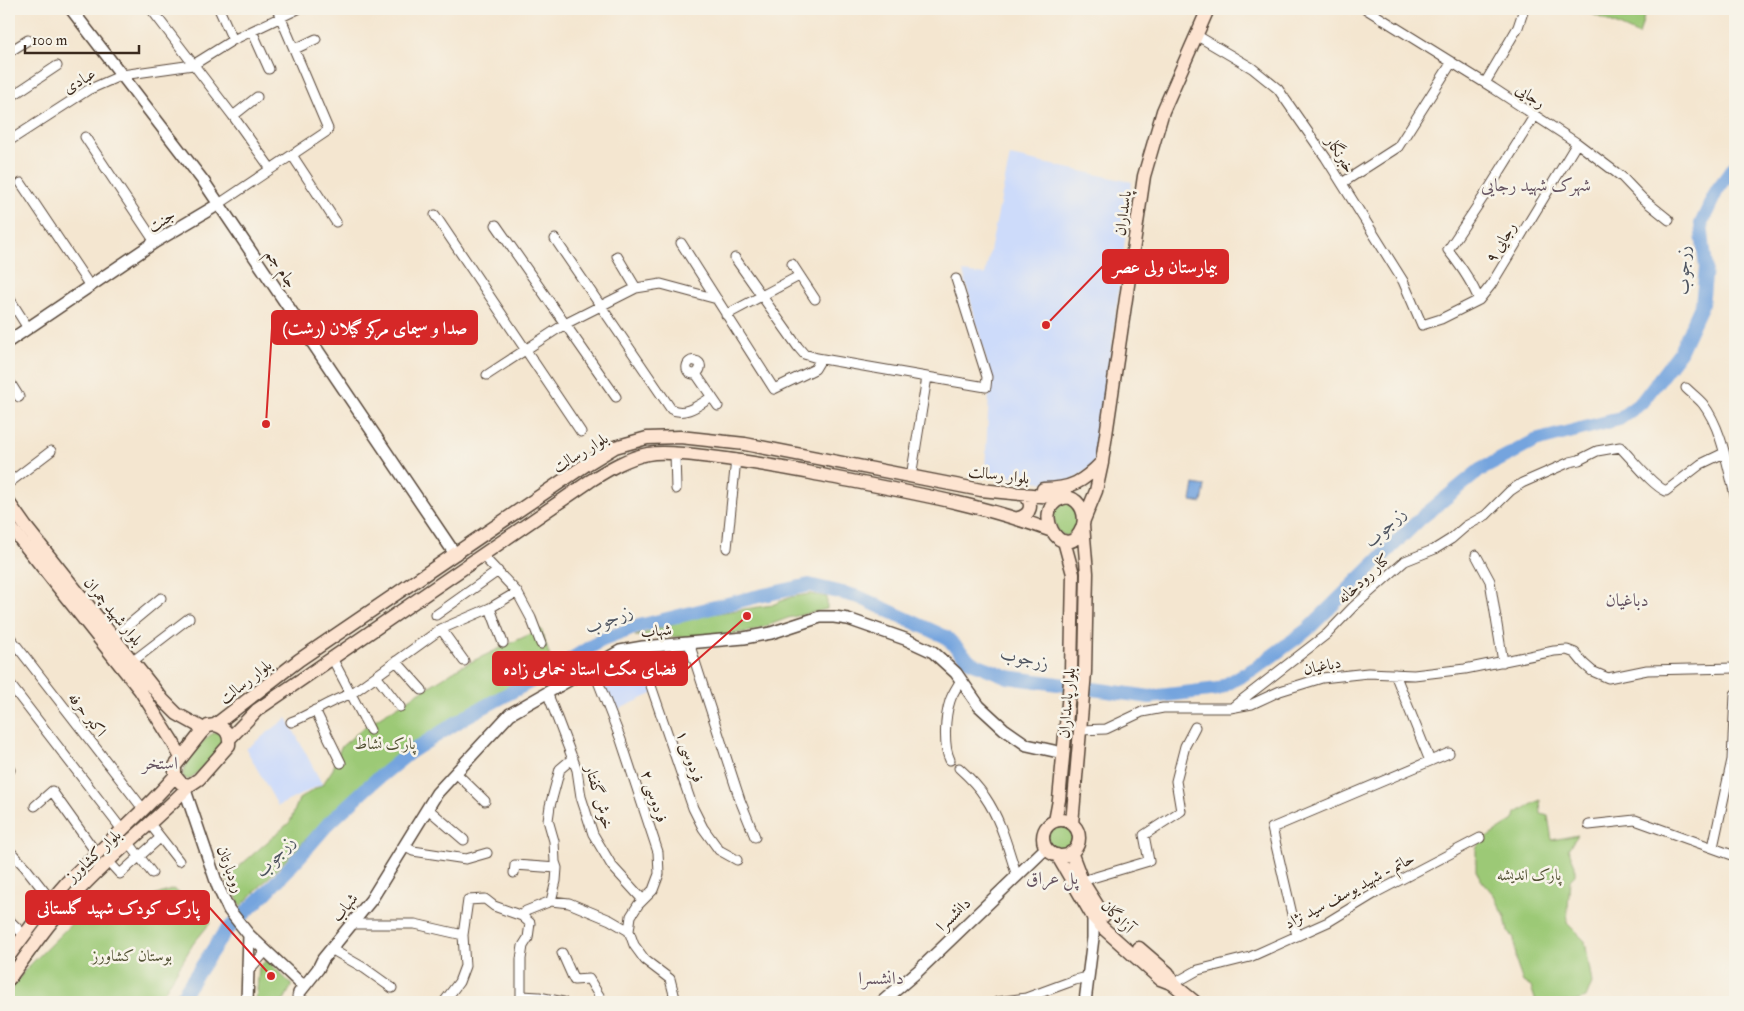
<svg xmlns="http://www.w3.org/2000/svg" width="1744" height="1011" font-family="'IM FELL Double Pica',Amiri,serif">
<rect width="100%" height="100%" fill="#f7f3e8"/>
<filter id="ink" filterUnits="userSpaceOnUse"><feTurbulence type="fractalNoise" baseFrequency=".02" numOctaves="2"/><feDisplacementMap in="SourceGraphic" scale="10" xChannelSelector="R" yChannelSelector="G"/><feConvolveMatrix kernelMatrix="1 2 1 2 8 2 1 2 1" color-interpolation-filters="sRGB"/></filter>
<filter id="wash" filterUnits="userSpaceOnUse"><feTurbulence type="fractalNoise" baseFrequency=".0096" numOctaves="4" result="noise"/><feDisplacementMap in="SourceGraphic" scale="20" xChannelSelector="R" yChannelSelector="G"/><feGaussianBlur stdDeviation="1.12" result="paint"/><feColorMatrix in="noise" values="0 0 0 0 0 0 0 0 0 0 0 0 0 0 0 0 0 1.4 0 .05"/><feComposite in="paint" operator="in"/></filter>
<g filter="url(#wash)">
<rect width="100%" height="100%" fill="#f4e6d0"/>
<path fill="#cddbfa" d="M1010,156l122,26 -33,272 -9,14 -18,12 -21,4 -66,-12 5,-97 -27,-103 22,3z
M637,650l17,43 -43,20 -14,-41z
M287,718l35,66 -44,22 -32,-57z"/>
<path fill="#9cc976" stroke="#6c7a4a" d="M1588,9h58l-7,26 -51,-23z
M1068,501l10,11c0,11 0,20 -12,24l-8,-4 -5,-16 3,-8z
M810,594l17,3v12l-39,9 -35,13 -28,4 -42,2 -48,-1 69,-21 68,-10 19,-8z
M541,629l10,31 -208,141 -102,105 -15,-28 64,-56 9,-23 24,-15 10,-15 8,-22 26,-22 93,-58z
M216,732l8,5 -2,11 -33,32 -6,-3c-2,-11 22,-42 33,-45z
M1540,800l1,14 7,2 4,24 26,-5 -10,14 7,16v10l-5,5 -3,43 18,18 7,42 -6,15 -12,4h-38l-5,-15 -8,-5 -6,-17 -3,-27 -6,-6 -3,-15 -11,-22 -12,-14 -6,-10v-22l4,-7 34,-22 2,-7z
M1048 838a13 13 0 1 1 26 0a13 13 0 1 1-26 0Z
M173,889l27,18 11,15 -18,22 -35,58h-149v-9l16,-23 61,-61 25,3z
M267,960l25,25 -9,17h-27l3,-35z"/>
<path fill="#74a4de" stroke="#58677e" d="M1194,484l11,2 -3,17 -11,-2z"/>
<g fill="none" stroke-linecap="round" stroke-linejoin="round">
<path stroke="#74a4de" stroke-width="14" d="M178,1002l46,-69 42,-40 36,-39 26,-30 43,-40 38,-31 58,-37 98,-53 35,-22 39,-15 116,-29 54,-12 50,12 87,40 25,25 37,15 142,20 68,-8 39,-22 50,-37 114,-112 59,-48 55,-29 84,-22 22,-16 39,-51 22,-48 4,-36 -5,-44 16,-34 18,-24"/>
</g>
</g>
<g filter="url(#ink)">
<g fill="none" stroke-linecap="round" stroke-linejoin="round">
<defs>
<path id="minor" d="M151,9l82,107 38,53
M219,9l14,31
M1366,9l127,79 84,55 45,34 21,22 26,21
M252,31l17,38
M1196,35l56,33 26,21 48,69 77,123 19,44 19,-6 38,-19 12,-15 86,-142
M295,49l21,-10
M9,52l19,-12
M1485,83l33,-56 6,-18
M9,98l48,-32
M233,116l24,-19
M85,137l70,105
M9,141l79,-51 34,-15 71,-10 40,-25 65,-31
M292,155l44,67
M21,183l69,103
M1342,183l56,-36 54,-85
M219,204l107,-72 2,-3 -51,-120
M435,215l146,217
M496,225l120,172
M555,239l116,170c14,8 29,-5 41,-12
M681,243l93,146 41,-20 6,-10
M617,256l19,32
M735,258l63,89 6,7 13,4 110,19 -16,100
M792,264l23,35
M9,298l19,30
M1479,300c-7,-18 -19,-35 -31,-50l42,-63 45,-72
M726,315l73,-39
M696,374c5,-4 7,-12 -1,-13 -9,-3 -13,14 1,13l22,32
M487,375l78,-51 71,-36 25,-4 56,15
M927,377l59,10 1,-10 -31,-98
M9,381l10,16
M1686,388c5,5 12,10 17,16 19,25 24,61 32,91
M675,453l1,36
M9,483l42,-32
M727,548l9,-89
M482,555l35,37 14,26 10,26
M1476,555l14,26 13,81
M490,608l13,35
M436,615l62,-44
M441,629l23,32
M9,636l135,174
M114,637l47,-39
M689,643l51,157 15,37
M638,648l55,160 10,20 16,22 18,10
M332,658l38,72
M133,661l56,-43
M396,661l26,29
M592,666l29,74 37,112 1,22 -6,16 -15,15 -7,11 -2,15 5,14 11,15 25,19 6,23
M1395,674l35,87
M376,676l24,31
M9,683l114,148
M547,692l30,78 4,27 12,37 19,32 31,34
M1234,706l93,-72 26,-27 52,-46 30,-12 16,-10 15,-13 20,-11 24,-24 12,-8 48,-21 9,-2 18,-9 23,-4c12,12 33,39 46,44l35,-27 23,-11
M315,710l26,53
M291,722c21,-8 39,-22 60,-28l90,-65 49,-21 27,-16
M1080,730l26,-1 36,-17 21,-4h67l22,-4 28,-13 42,-13 46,-5 46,2 51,-6 89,-18 13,-1 8,3 9,11 8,7 16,7 39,-8 88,-2
M950,760c-7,-14 -5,-44 0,-59 2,-7 7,-14 11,-21
M959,768c10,9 19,18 26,29 16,23 23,52 32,79
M9,771l1,-1
M456,773l29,28
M35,806l17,-15 45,63
M428,809l36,31
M150,824l29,37
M1589,825l46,-5 100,36
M129,843l23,30
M404,846l9,5 53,8 21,-6
M1713,847l19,-87 3,-66
M9,850l16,17 26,33
M109,862l11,12 40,-36
M514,873l1,-8 42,3
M1082,881l67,-20 -5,-26 37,-24 -5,-30 9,-35 10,-19
M551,901l5,-20 1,-13 -2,-6 -1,-21 -6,-21 2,-14 10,-37 13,-11
M522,916l4,-5 25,-10 18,2 41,17 19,11
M9,920l15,15
M352,924h63l48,11
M1297,936l-25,-108 177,-75
M331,949l33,19 28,20
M562,953l12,27 15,-1 14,23
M248,971l18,-20
M1173,984l25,-14 52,-13 78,-35 49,-30 103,-54
M297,996l9,6
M522,996l17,1 24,5
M444,1002l15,-20 6,-16 -2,-31 5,-35 17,-1 9,7 28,10 8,7 -2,15 -5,8 -2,13v43
M997,1002l29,-4 49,-18 13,-3"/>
<path id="tertiary" d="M71,9l133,173 251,372
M9,341l146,-99 64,-38
M185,790l33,97 11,23 20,25 50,47
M299,993l19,-24 5,-10 48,-59 66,-107 73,-79 110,-63 23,-4 101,-9 27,-5 49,-16h14l14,2 57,20 28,13 23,21 23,33 25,23 23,16 36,8
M247,1002l2,-67
M882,1002l36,-31 128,-123
M1085,1002l8,-64v-21"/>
<path id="secondary" d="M1043,489c28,0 40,-7 59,-27l42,-286 19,-65 45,-102
M1068,497c13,4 19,18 14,31 -18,42 -57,-25 -14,-31z
M9,503l17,24 137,173 14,14 27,15
M1018,518c13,-3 16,-14 6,-24
M1084,520l12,-29 6,-28
M9,525l131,165 34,54 7,14
M215,725l84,-65 288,-196 28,-17 32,-9 33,-1 65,7 236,46 81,8
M215,725c11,3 15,9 14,20l-30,34 -9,6 -9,-2 -6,-7v-10l26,-33 7,-7z
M230,738l27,-28 333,-229c19,-12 37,-23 58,-27 15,-3 31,0 46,1 38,4 74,10 112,17 82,17 167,29 246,59
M1043 838a18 18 0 1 1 36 0a18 18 0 1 1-36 0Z
M1055,821l4,-21 12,-129 2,-97 -9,-33
M1072,824l13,-152 2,-99 -4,-48
M1071,852l11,29 22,35
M1057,855l36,62 10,11 57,51 13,5 22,18
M1139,948l29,25 5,11
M9,956c20,-27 39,-54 62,-78 35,-34 72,-65 104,-102
M9,979c22,-30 44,-62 70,-89 35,-37 76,-69 111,-105"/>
</defs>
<use href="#minor" stroke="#574639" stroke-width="11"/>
<use href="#tertiary" stroke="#574639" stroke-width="14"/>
<use href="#secondary" stroke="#574639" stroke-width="15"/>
<use href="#minor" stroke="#fff" stroke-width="9"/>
<use href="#tertiary" stroke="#fff" stroke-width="11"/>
<use href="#secondary" stroke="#fde4d1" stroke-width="12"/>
</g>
</g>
<g text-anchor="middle" stroke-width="5" stroke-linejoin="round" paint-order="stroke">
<g font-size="16" fill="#3b2a1e" stroke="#f7f3e8">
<text transform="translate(79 80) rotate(-29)" y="6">عبادی</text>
<text transform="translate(1531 95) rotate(33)" y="6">رجایی</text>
<text transform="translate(1341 154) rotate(57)" y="6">خبرنگار</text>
<text transform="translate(1122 213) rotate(-82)" y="6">پاسداران</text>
<text transform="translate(161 220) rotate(-32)" y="6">جنت</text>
<text transform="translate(1500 242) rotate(-59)" y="6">رجایی ۹</text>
<text transform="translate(282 268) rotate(56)" y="6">جام جم</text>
<text transform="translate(580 452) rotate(-31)" y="6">بلوار رسالت</text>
<text transform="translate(999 474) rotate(7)" y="6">بلوار رسالت</text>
<text transform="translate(1363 578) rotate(-43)" y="6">کنار رودخانه</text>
<text transform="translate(114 611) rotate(51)" y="6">بلوار شهید چمران</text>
<text transform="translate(656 630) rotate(-6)" y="6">شهاب</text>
<text transform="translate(1322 665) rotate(-11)" y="6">دباغیان</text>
<text transform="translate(245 681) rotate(-38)" y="6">بلوار رسالت</text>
<text transform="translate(1066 703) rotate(-85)" y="6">بلوار پاسداران</text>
<text transform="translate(88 714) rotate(52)" y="6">اکبر حرفه</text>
<text transform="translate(691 756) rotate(71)" y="6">فردوسی ۱</text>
<text transform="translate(655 796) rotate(72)" y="6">فردوسی ۲</text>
<text transform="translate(600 797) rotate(74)" y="6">خوش گفتار</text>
<text transform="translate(93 855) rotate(-43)" y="6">بلوار کشاورز</text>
<text transform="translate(231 869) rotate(69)" y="6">رودبارتان</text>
<text transform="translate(1349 890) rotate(-28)" y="6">حاتم - شهید یوسف سید نژاد</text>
<text transform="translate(344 907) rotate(-51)" y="6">شهاب</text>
<text transform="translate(953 914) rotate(-44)" y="6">دانشسرا</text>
<text transform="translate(1118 916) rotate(46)" y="6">آزادگان</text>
</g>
<g font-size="16" fill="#535234" stroke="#f7f3e8">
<text x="385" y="749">پارک نشاط</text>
<text x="1529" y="880">پارک اندیشه</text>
<text x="132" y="961">بوستان کشاورز</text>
</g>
<g font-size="18" fill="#675562" stroke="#f7f3e8">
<text x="1536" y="191">شهرک شهید رجایی</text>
<text x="1627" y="606">دباغیان</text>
<text x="160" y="769">استخر</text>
<text x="1052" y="884">پل عراق</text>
<text x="881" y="984">دانشسرا</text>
</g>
<g font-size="18" font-style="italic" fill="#4f5561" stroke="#f7f3e8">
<text transform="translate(1683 270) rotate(-90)" y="6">زرجوب</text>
<text transform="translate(1385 527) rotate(-44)" y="6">زرجوب</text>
<text transform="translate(609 619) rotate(-22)" y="6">زرجوب</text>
<text transform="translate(1025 658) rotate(12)" y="6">زرجوب</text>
<text transform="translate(275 856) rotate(-48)" y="6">زرجوب</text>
</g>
</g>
<path fill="none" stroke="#d62828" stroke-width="2" d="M1046 325L1103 266M266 424L272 328M747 616L687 669M271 976L209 907"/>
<g fill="#d62828" stroke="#f7f3e8" stroke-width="2">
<circle cx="1046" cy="325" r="5"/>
<circle cx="266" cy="424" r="5"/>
<circle cx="747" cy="616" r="5"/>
<circle cx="271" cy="976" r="5"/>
</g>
<g fill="#d62828" stroke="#d62828" stroke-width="2">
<rect x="1103" y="250" width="125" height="33" rx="5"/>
<rect x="272" y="311" width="205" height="33" rx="5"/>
<rect x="493" y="652" width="194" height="33" rx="5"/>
<rect x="26" y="891" width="183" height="33" rx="5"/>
</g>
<g font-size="18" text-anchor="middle" font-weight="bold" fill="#fff">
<text x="1165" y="273">بیمارستان ولی عصر</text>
<text x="375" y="334">صدا و سیمای مرکز گیلان (رشت)</text>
<text x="590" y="675">فضای مکث استاد خمامی زاده</text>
<text x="118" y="914">پارک کودک شهید گلستانی</text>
</g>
<rect width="1744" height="1011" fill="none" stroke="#f7f3e8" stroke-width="30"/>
<path d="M25 45v8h114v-8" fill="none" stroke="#3b2a1e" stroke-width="2.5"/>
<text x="32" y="45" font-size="15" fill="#3b2a1e" stroke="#f7f3e8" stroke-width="4" paint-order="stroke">100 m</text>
</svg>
